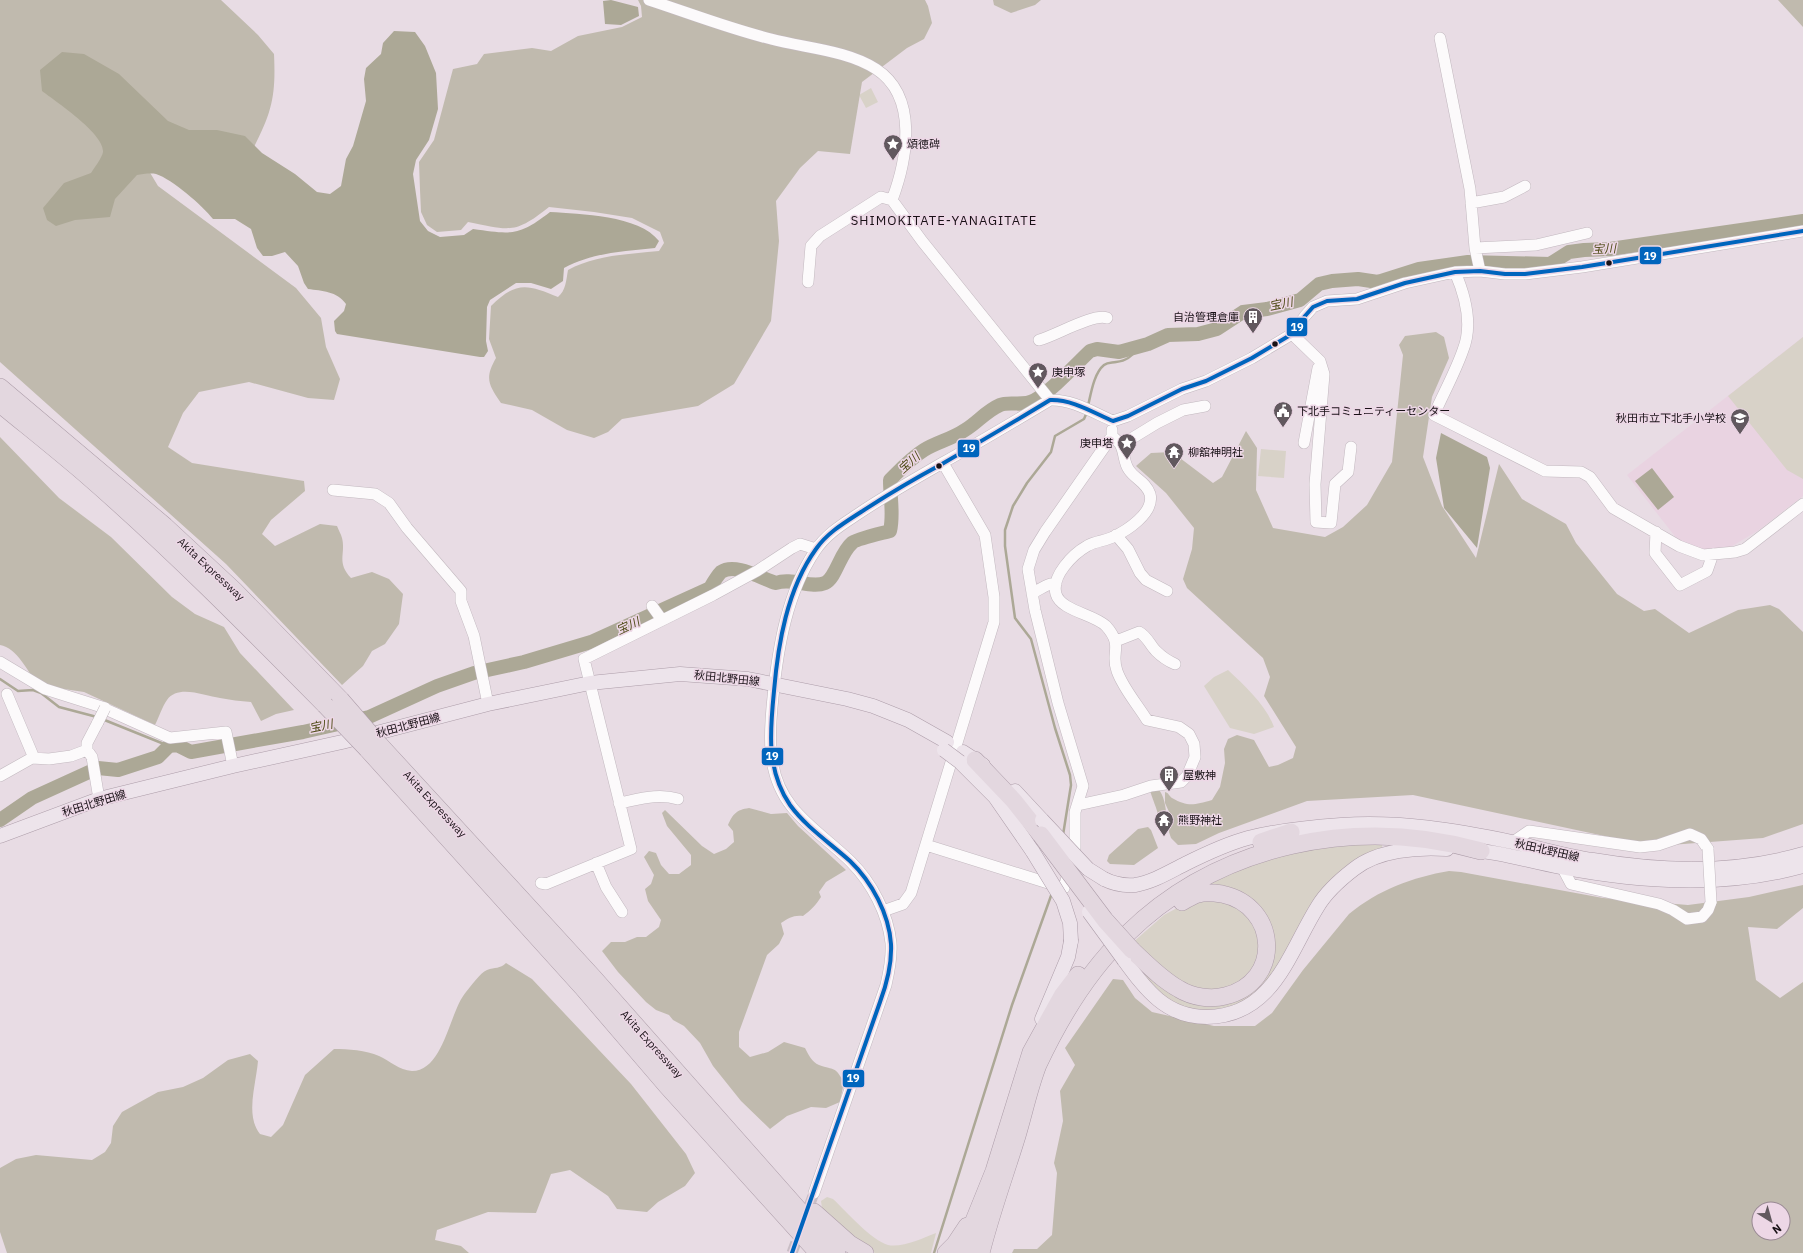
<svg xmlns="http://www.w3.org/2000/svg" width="1803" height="1253" font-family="'IBM Plex Sans','Noto Sans JP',sans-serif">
<rect width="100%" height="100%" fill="#e8dce4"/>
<path fill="#e9d3e1" d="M1803,337v159l-44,34 -30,18 -29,3 -23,-12 -50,-64z"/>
<path fill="#d8d2c8" d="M871,88l7,14 -12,6 -7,-13z
M1803,337v142l-16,-9 -59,-74z
M1261,449l25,2 -2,27 -26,-2z
M1228,670c17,16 38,35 46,57l-20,7 -24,-6 -26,-42 10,-9z
M1381,840l2,10 -23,10 -103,136 -35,17 -44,-6 -25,-19 -26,-29 71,42 67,-28 -15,-71 -62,-10 84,-37z
M1217,897l21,6 24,34 -10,40 -40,17 -32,-10 -49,-40 33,-29 26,-14z
M827,1197l6,2c14,13 38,41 55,46 14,3 35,-7 48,-12l-5,20h-56l-10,-4 -43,-41 -1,-7z"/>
<path fill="#c0baae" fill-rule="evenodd" d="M0,0h221l37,35 16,19c2,42 -2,58 -21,95l-116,2 21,35 138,102 25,30 5,29 14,32 -6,21 -26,-2 -59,-16 -50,10 -16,21 -15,34 24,16 112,18 1,10 -34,29 -9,14 13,12 45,-22 17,2c1,3 4,8 5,12 4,16 -6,24 9,40l21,-6 17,7 14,15 -4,30 -14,20 -13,7 -9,15 -21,19 -116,-121 -226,-202z
M638,0h287l3,6 4,17 -8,16 -17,9 -45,34 -12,72 -32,-3 -18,17 -24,33 3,40 -8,80 -37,63 -36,22 -76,13 -14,13 -14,6 -27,-8 -35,-20 -31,-7c-12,-18 -17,-24 -5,-45l-7,-19 2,-33c25,-25 36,-22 67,-9 8,-7 8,-16 10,-27 27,-15 61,-16 91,-19l5,-8 -4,-11 -28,-14 -38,-6 -45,-5c-35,28 -39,23 -81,15l-7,8 -24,2 -10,-7 -6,-13 -1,-22 -1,-28 15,-22 19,-71 24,-5 7,-10 48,-6 19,3 27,-15 44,-9 20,-10 -1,-11z
M993,0h48l-6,5 -24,8 -17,-8z
M1778,0h25v27z
M1436,332l8,5 5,21 -17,39 -9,60 19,49 34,52 23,-94 23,35 44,25 10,19 41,51 27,17 11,-2 34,24 49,-23 32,-5 9,4 24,23v192l-40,14 -93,7 -33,-2 -224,-48 -106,6 -88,32 -23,11 -18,1 -7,-7 -2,-6 1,-18 -5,-11v-11c4,1 4,4 7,6 16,9 22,7 40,2l8,-13 5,-24 -1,-14 4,-10 9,-4 17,5 15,27 9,-2 15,-7 3,-11 -32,-51 6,-19 -7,-19 -76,-70 -4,-9 9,-30 2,-21 -28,-35 -30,-27 15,-13 21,-1 41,31 9,-6 24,-46 11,17 -1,42 17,38 52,9 18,-10 24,-22 25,-43 11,-107 -4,-10 6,-9z
M0,437l59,61 52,39 61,60 23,17 29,13 16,26 54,57 -18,4 -15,7 -10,-19c-11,-1 -21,-2 -31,-4 -15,-2 -42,-14 -53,2 -5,7 -8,17 -12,25l-71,-33 -47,-7c-9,-14 -20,-37 -37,-40z
M1150,789l9,1c6,6 10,30 5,38l-4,1 -5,-5 4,-5c-1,-9 -9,-25 -9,-30z
M749,808l22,6 16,-1 11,13 48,44 -20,12 -7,10 2,5c-5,8 -10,13 -18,19 -10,-1 -14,2 -22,7l3,11 -5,10 -12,11 -28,77v15l11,10 18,-5 16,-10 21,6c3,6 7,14 14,17 16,6 15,0 25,17l-4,20 -14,6 -15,-1 -24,9 -17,13 -29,-28 -28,-35 -13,-23 -16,-17 -11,-6 -4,-5 -13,-5 -10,-8 -28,-30 -16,-21 9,-9h14l12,-5h9l13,-10 2,-7 -13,-19 -3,-12 6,-5 3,-9 -10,-18 5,-6 7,2 5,12 8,9h10l12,-9v-10l-24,-29 -5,-13 3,-3 37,36 12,8 12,-5 8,-7 -1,-11 -5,-6c5,-11 8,-15 21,-17z
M1148,827l3,3 7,18 -24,17 -24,-1 -3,-3 2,-6 29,-26z
M1449,871l12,1 142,26 85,7 61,-8 54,-12v23l-26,21 -29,-2 8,53 24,18 23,-16v271h-791l2,-4h23l15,-14 5,-62 -3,-10 9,-42 -3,-30 15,-26 -10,-17 48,-69 10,1 12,18 17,14 62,14h41l17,-13 31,-43 46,-56c29,-24 64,-37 100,-43zM1759,1209h24v24h-24z
M506,963l26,16 99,105 55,70 9,19 -10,13 -27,16 -11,10 -30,-3 -9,-13 -38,-26 -19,4 -15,39 -48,-1 -51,18 -2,10 26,6 8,7h-462l-7,-21v-64l16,-9 20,-4 56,5 13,-8 6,-9 2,-17 9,-14 36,-20 25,-5 20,-9 25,-18 22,-6 8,7c-2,24 -13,54 2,73l11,3 12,-12 22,-50 29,-26c14,0 32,1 45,7 11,5 20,14 33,15 32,0 37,-59 54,-79 5,-6 14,-19 21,-22 8,-3 13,-1 19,-7z"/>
<path fill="#aca896" d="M611,0l27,7 1,9 -18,9 -16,-1 -2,-23z
M394,31l21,1 10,14 11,27 2,36 -9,31 -13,20 -3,14 7,47 8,10 12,6 24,-2 9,-6c38,5 45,8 77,-17 30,2 89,3 109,29l-4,7c-30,3 -64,5 -91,20l-1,13 -12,8 -20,-6h-15l-26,17 -3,7 -1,34 2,10 -4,6h-4l-143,-23 -2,-3 -1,-10 10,-10 2,-7c-9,-13 -24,-13 -38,-15l-4,-6 -6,-17 -13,-14 -13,4h-9l-6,-8 -6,-19 -16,-10h-22c-10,-13 -41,-40 -57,-45 -5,-1 -14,0 -19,1l-22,24 -5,18 -35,3 -19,6 -9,-6 -4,-12 21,-25 27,-10c3,-5 11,-15 12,-21 2,-18 -48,-51 -61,-61l-2,-21 22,-18 22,2 35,20 49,47 21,9h28l28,6 17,17 33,21 22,18 13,2 11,-8 5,-27 7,-13 13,-45 -2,-22 2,-11 15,-14 2,-11z
M1441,433l46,24 3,11 -13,80 -33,-40 -8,-50z
M1652,468l22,29 -16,13 -23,-29z"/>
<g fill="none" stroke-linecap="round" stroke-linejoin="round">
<path stroke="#aca896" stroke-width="2.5" d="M1088,406c3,-13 6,-33 16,-41 4,-3 8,-2 12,-3 11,-1 17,-6 22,-15
M0,679l18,12 15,-1 8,3 18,14 38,10
M102,719l67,27
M1063,835l8,-50 -1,-10 -15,-47 -24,-89 -16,-21 -10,-72v-16l8,-24 14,-23 24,-31 4,-16 29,-17 3,-7
M934,1253l78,-248 40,-112"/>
<path stroke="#aca896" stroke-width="14" d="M0,820l32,-22 66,-30 20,2 40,-13 11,-11 8,-1 14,7 112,-20 66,-15 68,-31 37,-13 50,-11 67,-20 119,-54c3,-5 7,-12 11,-16 14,-10 41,7 55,11 16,-6 35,6 49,0 11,-5 15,-30 27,-40 4,-4 31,-10 38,-12 4,-17 0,-33 0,-51 10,-10 21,-22 34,-30 13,-8 28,-11 41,-20 12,-7 21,-19 35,-25 9,-4 24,2 35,-5 21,-13 37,-32 55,-49l7,-2 22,3 29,-8 20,-9 30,-1 19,-5 26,-17 24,-3 33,-9 19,-16 13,-3 26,-2 20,3 41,-13 49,-7 82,2 19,-12 15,-2 26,-1 193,-28"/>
<path stroke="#c9bec5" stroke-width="11" stroke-dasharray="11 5.5" stroke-linecap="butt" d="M792,1253l22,-60"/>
<defs>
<path id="minor" d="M649,0c40,13 81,29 122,39 33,9 76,11 105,30 43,28 31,91 16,131
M1440,38l30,151 5,59 5,23
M1471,203l33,-6 21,-11
M1475,248l61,-3 51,-12
M1455,272c10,23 18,53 8,78 -8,23 -20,44 -29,65l111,56 36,1 9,5 23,31 66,38 24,9 32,-3 10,-3 58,-45
M808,282l3,-36 9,-10 61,-39 11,3 30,41 128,159
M1292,334l28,27 4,13 -9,110 1,38 15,1 4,-39 13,-12 3,-25
M1039,340c16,-4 54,-27 68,-22
M1304,443l14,-75
M1121,445l36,-22 26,-13 22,-4
M333,490l42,4 14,9 18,25 54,63v10l13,35 14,68
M1656,532l-1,21 25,32 27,-14 6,-17
M1116,535l12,14 12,24 6,7 21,11
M1032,593c8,-3 16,-11 24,-9
M652,606l10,14
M1116,641l23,-9c8,4 11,13 17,19 6,6 12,10 19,13
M0,662l45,27 60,19
M7,694l27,64
M101,707l69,31 56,-6 7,34
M87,750l5,7 7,42
M0,776l32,-18 17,1 22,-3 16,-6v-7l11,-21
M619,803c21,-4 39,-10 59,-4
M1078,805l46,-10 27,-9 30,-4 6,-6 8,-19 -1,-13 -5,-10 -10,-7 -32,-7c-10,-16 -24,-32 -30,-49 -7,-18 7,-25 -11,-45 -12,-12 -45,-15 -50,-32 -5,-18 17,-40 31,-48 8,-5 18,-5 26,-9 13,-6 42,-24 37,-43 -4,-12 -15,-15 -21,-24 -6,-8 -4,-18 -9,-26 -2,-3 -6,-6 -8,-8v-6
M1513,842l16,-11 111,16 18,-2 32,-11 11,5 7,10
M926,845l138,43 11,-40v-36l8,-26 -25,-83 -23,-93 -7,-41 6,-19 11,-18 67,-96
M596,863l10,24 16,25
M1562,867l9,17 88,20 14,6 14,9 15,-2 6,-7 3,-8
M541,883l5,1 85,-35 -47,-190 129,-64 44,-24 35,-23 8,-4 16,5
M883,911l20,-7 8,-11 83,-271v-25l-9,-62 -42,-72
M814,1193l72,-208c3,-13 6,-28 5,-42 -3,-29 -19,-60 -40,-81 -19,-19 -42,-34 -59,-55 -26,-32 -23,-72 -19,-110 5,-50 14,-104 42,-146 11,-17 28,-27 43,-37 28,-19 57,-35 86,-52 36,-20 71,-41 106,-62 22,-1 44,13 63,21l15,-5 54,-27 24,-8 46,-23 40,-24 13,-18 8,-9 14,-6 30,-2 48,-16 50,-11 25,-1 25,3h20l57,-7 221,-36"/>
<path id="major" d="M963,752l20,13
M960,762l35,35 38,55
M1015,791l27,29
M0,836l99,-37 134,-33 109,-24 146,-38 102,-21 90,-9 68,5 99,20 26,7 35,14 39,22
M1472,850c30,2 60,12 89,17 80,15 163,21 242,-1
M1104,879c10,5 20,7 31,6 18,-3 34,-13 50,-21 20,-10 41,-20 63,-26 28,-7 64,-11 93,-13 58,-4 114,5 171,17 27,6 53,14 81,18 70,12 141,14 210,-6
M1124,960c22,30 42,57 83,57 67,-1 82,-65 111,-111 9,-15 23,-27 36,-37 24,-19 63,-22 93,-20
M1042,1019l26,-62 3,-16"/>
<path id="highway" d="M0,387l165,139 69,64 107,110
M0,404c28,23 57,46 85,70 84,73 162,152 240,231
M380,745l213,232 244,276
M367,749l215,238 84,98 152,168
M975,760l39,41 27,34
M1261,842l30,-10
M1132,950c15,14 29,29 47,39 13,8 32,11 46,7 58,-14 54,-90 -3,-102 -7,-1 -17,-2 -24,0 -6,2 -11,5 -16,8
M814,1212l36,32 15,9
M946,1253l9,-9 12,-18
M964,1253l9,-30 21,-52 37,-119 31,-56 16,-21
M981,1253c10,-40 24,-78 36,-117 7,-23 12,-48 21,-71 22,-47 51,-95 89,-131 93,-91 230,-118 354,-83"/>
</defs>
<use href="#minor" stroke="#c2b8bf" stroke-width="12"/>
<use href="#major" stroke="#ad9da9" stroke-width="15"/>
<use href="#highway" stroke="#ad9da9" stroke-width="18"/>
<use href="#minor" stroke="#fcfafb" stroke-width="11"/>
<use href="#major" stroke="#ede4eb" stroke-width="14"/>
<use href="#highway" stroke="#e3d7df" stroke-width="17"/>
<defs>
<path id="minor-bridge" d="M98,722l7,-14
M1708,849l3,53"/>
<path id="major-bridge" d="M944,750l16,12
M1042,820l46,49 16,10
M1033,852l30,49 7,22 1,18
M1089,912l35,48"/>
<path id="highway-bridge" d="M341,700l39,45
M325,705l42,44
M1041,835l64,85 27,30"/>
</defs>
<use href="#minor-bridge" stroke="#c2b8bf" stroke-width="12" stroke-linecap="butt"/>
<use href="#major-bridge" stroke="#ad9da9" stroke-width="15" stroke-linecap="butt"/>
<use href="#highway-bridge" stroke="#ad9da9" stroke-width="18" stroke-linecap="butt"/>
<use href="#minor-bridge" stroke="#fcfafb" stroke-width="11"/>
<use href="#major-bridge" stroke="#ede4eb" stroke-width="14"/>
<use href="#highway-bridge" stroke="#e3d7df" stroke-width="17"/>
<defs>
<path id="bus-1" d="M792,1253l88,-251c7,-19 12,-38 11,-58 -2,-30 -19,-62 -41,-83 -20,-18 -44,-34 -60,-56 -24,-35 -20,-74 -16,-114 4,-47 13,-102 42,-142 11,-16 28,-26 45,-37 26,-17 53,-33 81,-48 36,-21 72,-42 108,-64 22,-1 44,13 63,21l15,-5 54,-27 24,-8 46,-23 40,-24 13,-18 8,-9 14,-6 30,-2 48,-16 50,-11 25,-1 25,3h20l57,-7 221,-36"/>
</defs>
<use href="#bus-1" stroke="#edd7e6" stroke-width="7"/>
<use href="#bus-1" stroke="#0065bd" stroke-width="4"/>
</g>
<defs>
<symbol id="sight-pin" viewBox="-11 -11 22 30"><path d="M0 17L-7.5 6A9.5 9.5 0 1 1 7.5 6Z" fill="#61585e" stroke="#edd7e6"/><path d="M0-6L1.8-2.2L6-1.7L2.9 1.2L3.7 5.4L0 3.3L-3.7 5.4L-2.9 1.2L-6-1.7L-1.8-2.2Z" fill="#fff"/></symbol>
<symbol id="building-pin" viewBox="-11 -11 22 30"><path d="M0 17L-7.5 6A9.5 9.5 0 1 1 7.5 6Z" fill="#61585e" stroke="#edd7e6"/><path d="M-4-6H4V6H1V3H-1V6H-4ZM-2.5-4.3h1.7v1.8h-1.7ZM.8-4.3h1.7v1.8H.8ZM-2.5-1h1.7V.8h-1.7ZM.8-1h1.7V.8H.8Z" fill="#fff"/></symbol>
<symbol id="civic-pin" viewBox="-11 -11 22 30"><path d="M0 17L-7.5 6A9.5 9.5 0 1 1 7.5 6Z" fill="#61585e" stroke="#edd7e6"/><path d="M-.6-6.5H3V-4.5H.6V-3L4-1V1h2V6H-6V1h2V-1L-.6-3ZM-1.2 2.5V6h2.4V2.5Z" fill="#fff"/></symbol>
<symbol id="school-pin" viewBox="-11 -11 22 30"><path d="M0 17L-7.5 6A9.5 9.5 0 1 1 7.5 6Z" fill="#61585e" stroke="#edd7e6"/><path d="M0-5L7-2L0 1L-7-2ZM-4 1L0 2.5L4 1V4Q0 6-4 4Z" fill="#fff"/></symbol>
<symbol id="temple-pin" viewBox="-11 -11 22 30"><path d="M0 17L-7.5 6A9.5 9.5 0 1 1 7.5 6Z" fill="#61585e" stroke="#edd7e6"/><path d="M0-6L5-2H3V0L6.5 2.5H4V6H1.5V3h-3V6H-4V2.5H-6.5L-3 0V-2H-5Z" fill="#fff"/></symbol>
</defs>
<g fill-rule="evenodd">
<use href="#sight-pin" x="882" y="133" width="22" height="30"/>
<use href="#building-pin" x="1242" y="306" width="22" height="30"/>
<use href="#sight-pin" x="1027" y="361" width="22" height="30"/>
<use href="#civic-pin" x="1272" y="400" width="22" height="30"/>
<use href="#school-pin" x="1729" y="407" width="22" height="30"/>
<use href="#sight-pin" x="1116" y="432" width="22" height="30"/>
<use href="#temple-pin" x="1163" y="441" width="22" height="30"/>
<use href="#building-pin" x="1158" y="764" width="22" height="30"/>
<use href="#temple-pin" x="1153" y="809" width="22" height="30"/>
</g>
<g fill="#181116" stroke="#edd7e6" stroke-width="1.5">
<circle cx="1609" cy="263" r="3.5"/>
<circle cx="1275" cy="344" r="3.5"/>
<circle cx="939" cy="466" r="3.5"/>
</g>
<g text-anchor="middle" stroke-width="3" stroke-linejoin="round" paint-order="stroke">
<g font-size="11" fill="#181116" stroke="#edd7e6" text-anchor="start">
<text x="907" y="148">頌徳碑</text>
<text x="1239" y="321" text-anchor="end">自治管理倉庫</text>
<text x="1052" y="376">庚申塚</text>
<text x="1297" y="415">下北手コミュニティーセンター</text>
<text x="1726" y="422" text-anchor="end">秋田市立下北手小学校</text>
<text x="1113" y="447" text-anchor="end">庚申塔</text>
<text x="1188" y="456">柳舘神明社</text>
<text x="1183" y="779">屋敷神</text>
<text x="1178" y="824">熊野神社</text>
</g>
<g font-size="11" fill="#181116" stroke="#edd7e6">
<text transform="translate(211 569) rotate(43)" y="4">Akita Expressway</text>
<text transform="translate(727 678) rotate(6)" y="4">秋田北野田線</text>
<text transform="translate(408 725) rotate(-15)" y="4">秋田北野田線</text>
<text transform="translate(94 803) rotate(-17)" y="4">秋田北野田線</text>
<text transform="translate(435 804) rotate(47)" y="4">Akita Expressway</text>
<text transform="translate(1547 850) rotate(13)" y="4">秋田北野田線</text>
<text transform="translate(652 1044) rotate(48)" y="4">Akita Expressway</text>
</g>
<g font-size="12" font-style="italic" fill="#4d4a15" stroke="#edd7e6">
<text transform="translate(1604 249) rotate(-3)" y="4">宝川</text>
<text transform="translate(1281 304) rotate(-11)" y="4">宝川</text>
<text transform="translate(909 463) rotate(-42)" y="4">宝川</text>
<text transform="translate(628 626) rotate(-25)" y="4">宝川</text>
<text transform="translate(321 726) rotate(-11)" y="4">宝川</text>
</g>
<g font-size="13" letter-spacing="1" fill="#181116" stroke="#edd7e6">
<text x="944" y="225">SHIMOKITATE-YANAGITATE</text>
</g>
</g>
<g stroke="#edd7e6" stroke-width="1.5">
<rect x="1639" y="246" width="23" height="19" rx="4" fill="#0065bd"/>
<rect x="1286" y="317" width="22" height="20" rx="4" fill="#0065bd"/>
<rect x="957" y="439" width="23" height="19" rx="4" fill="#0065bd"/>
<rect x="761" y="747" width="23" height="19" rx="4" fill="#0065bd"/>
<rect x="842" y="1069" width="23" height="19" rx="4" fill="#0065bd"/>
</g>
<g font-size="11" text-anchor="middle" font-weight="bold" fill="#fff">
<text x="1650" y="260">19</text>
<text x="1297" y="331">19</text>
<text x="969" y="452">19</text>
<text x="772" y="760">19</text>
<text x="853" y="1082">19</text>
</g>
<g transform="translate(1771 1221) rotate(143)"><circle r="19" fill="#edd7e6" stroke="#988893"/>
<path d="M0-3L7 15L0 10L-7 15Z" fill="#61585e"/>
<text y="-6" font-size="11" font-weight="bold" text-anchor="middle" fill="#181116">N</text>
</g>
</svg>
